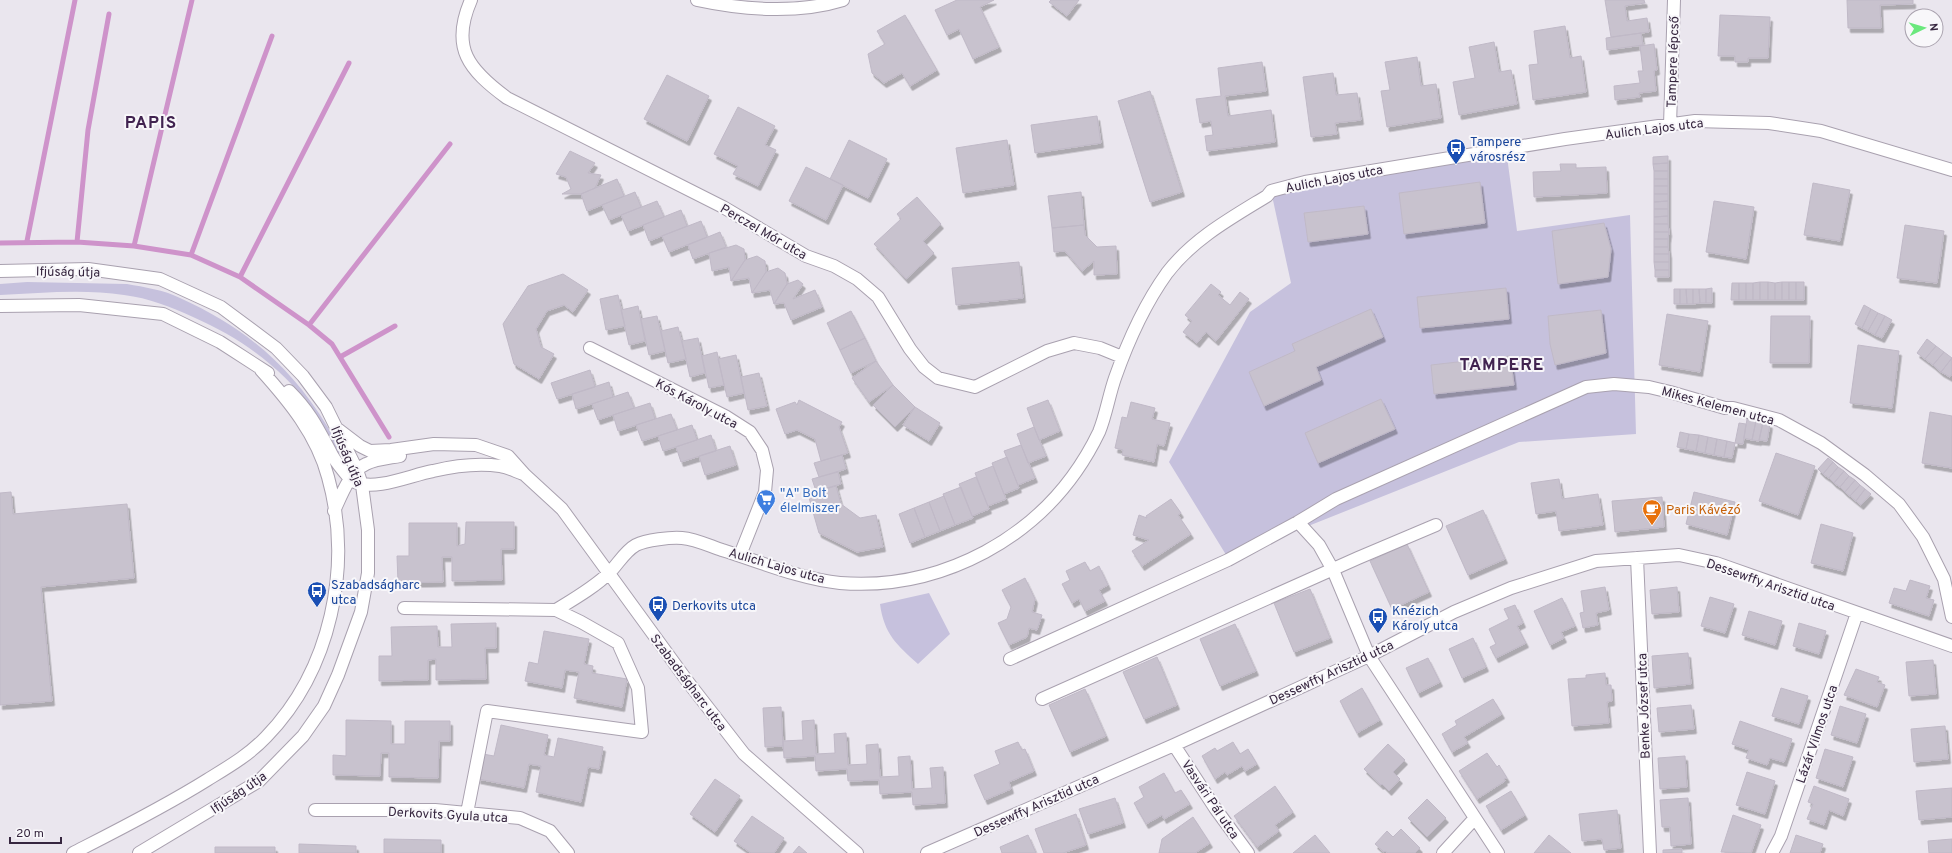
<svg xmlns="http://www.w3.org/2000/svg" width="1952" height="853" font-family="Overpass,sans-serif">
<defs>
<filter id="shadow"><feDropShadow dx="2.5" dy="4.5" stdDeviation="0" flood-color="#0004"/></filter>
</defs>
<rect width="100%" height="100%" fill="#eae6ee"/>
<path fill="#c6c1dd" d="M1506,149l11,82 113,-16 6,219 -117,8 -291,116 -59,-96 81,-150 41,-29 -20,-92z
M27,282l100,2c17,3 37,6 53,14 64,29 110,67 147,128 7,12 18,26 22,40l-4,1c-9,-19 -19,-39 -31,-56 -32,-43 -71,-72 -121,-94 -22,-10 -44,-19 -69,-22 -40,-6 -83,-2 -124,0v-11z
M929,593l21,41 -32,30c-21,-19 -34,-30 -38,-60z"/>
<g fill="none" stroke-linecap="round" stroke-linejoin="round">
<path stroke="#ce93ca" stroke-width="5" d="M27,241l48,-241
M77,242l11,-112 21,-116
M0,243l77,-1 57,4 57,9 49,22 69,48 23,19 57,93
M134,246l58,-246
M191,255l81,-219
M240,277l109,-214
M309,325l141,-181
M340,357l55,-31"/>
</g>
<path fill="#c8c2ce" stroke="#c0b9c7" filter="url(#shadow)" d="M957,0h37l-14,7 19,40 -26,12 -14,-30 -12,6 -12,-25z
M1051,0h28l-12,16 -18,-14z
M1605,0h39l1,3 -20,3 2,15 20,-3 2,14 -38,5z
M1847,0h66v4l-33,1 1,23h-33z
M905,15l32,55 -27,16 -8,-13 -18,10 -12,-10 -4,-19 17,-10 -8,-13z
M1720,15l50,2 -2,41h-20v4h-13v-6h-17z
M1565,26l5,32 11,-2 5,36 -53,8 -4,-35 9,-1 -4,-33z
M1641,33l2,12 -36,5 -1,-12z
M1494,42l5,30 12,-2 6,34 -58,11 -6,-33 22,-4 -6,-31z
M1654,44l3,26 -3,1 2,20 -17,2 1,4 -25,3 -1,-14 26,-3 -2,-12h5l-3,-25z
M1417,57l4,29 15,-2 5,34 -54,9 -6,-36 9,-1 -5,-28z
M1262,62l4,29 -41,5 3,20 43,-6 4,32 -68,9 -2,-15 8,-1 -2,-14 -11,2 -4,-24 25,-3 -3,-28z
M1333,73l3,22 21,-2 4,27 -26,3 2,11 -26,3 -8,-60z
M667,75l42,21 -22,45 -43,-22z
M1150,91l32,101 -32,10 -32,-101z
M738,107l37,19 -10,19 11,5 -18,36 -25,-12 5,-8 -24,-12z
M1097,116l4,27 -66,10 -4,-28z
M849,140l38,19 -19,39 -38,-19z
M1007,140l7,45 -51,8 -7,-45z
M570,151l25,12 -7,10 13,2 -6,13 -14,6h-19l9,-5 -5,-12 -10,-3z
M1668,156v7l-15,1v-7z
M1668,163v8h-14l-1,-7z
M1560,164h16v4l30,-1 1,26 -73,4 -1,-25 28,-1z
M806,167l37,18 -17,35 -37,-19z
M1654,171h14v8h-14z
M617,179l7,17 -37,15 -6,-17z
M1654,179h14v7h-14z
M1480,182l5,41 -81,11 -5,-41z
M1813,183l37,7 -10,51 -36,-6z
M1654,186h14v8h-14z
M635,192l6,15 -32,13 -7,-15z
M1081,192l3,33 -32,3 -4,-32z
M1654,194h14v7l-14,1z
M917,197l24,27 -18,17 11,12 -28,26 -32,-35 27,-25 -4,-5z
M657,201l7,16 -36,14 -7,-16z
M1668,201v8h-14v-7z
M1714,201l40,6 -8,52 -40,-7z
M1364,206l4,28 -60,8 -4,-29z
M1654,209h14v7l-14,1z
M681,210l6,16 -38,15 -6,-16z
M1668,216v8h-14v-7z
M701,221l6,16 -38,15 -7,-16z
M1604,223l7,26 -3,28 -50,7 -6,-53z
M1654,224h14l1,8h-15z
M1084,225l1,10 12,12 19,-1 1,28 -23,1v-14l-12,10 -17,-20 -11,1 -2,-24z
M1905,225l39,6 -7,52 -40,-5z
M720,232l6,15 -33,12 -5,-14z
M1654,232h15l-1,7h-14z
M1654,239h14v8h-14z
M736,245l8,4 1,11 -14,21 -2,-14 -17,4 -3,-18z
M1654,247h14l1,7h-15z
M1654,254h15v8h-15z
M757,256l8,5 1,11 -14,21 -3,-15 -18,3 14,-21z
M1019,262l4,36 -67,7 -4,-37z
M1654,262h15v8h-14z
M778,268l7,5 2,11 -13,20 -4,-14 -18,3 14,-21z
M1655,270h14v7h-14z
M563,274l25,16 -15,22 -9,-7 -17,6 -11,18 5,18 13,7 -15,25 -25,-15 -11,-40 25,-38z
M798,280l5,4 -10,15 22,-9 7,17 -31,13 -7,-17 -10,1 13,-20z
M1760,282h8v18h-8z
M1760,282v18h-7v-17z
M1768,282l7,1v17h-7z
M1782,282h7v18h-7z
M1782,282v18h-7v-17z
M1789,282h7v18h-7z
M1796,282h8v18h-8z
M1732,283h7v17h-8z
M1739,283h7v17h-7z
M1746,283h7v17h-7z
M1211,284l10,8 -3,3 12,10 10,-13 9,7 -33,42 -10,-9 -9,11 -14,-11 9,-11 -7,-6z
M1506,288l3,31 -89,9 -3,-31z
M1712,288v15h-6v-14z
M1674,289h6v15h-6z
M1680,289h6l1,15h-7z
M1686,289h7v15h-6z
M1693,289h6l1,14 -7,1z
M1699,289h7v14h-6z
M618,295l7,31 -19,4 -6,-31z
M1864,305l7,4 -9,19 -7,-4z
M638,306l7,35 -16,4 -8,-35z
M1371,309l12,28 -67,30 5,13 -57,26 -15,-34 46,-21 -3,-7z
M1871,309l7,4 -10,18 -6,-3z
M1601,310l5,43 -51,12 -5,-21 -2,-28z
M851,311l14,27 -25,12 -13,-27z
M1878,313l7,3 -10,19 -7,-4z
M1667,314l41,7 -8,51 -41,-7z
M657,316l8,35 -16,4 -8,-36z
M1771,316h39l-1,47h-39z
M1885,316l7,4 -10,18 -7,-3z
M678,327l8,32 -18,4 -7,-32z
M698,338l7,35 -15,4 -8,-36z
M865,338l11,23 -25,12 -11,-23z
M1927,339l9,7 -11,13 -8,-6z
M1858,345l41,6 -7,57 -42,-5z
M1936,346l8,6 -11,13 -8,-6z
M717,352l7,33 -15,3 -7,-32z
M1944,352l8,6 -11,14 -8,-7z
M736,355l8,38 -17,4 -9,-38z
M1510,356l4,29 -80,9 -3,-29z
M1952,358v16l-2,3 -9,-5z
M876,361l17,24 -24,17 -17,-24z
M590,370l5,17 -38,12 -6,-16z
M759,373l8,33 -19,4 -7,-33z
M609,382l4,15 -37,12 -4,-15z
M893,385l22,22 -20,20 -22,-22z
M628,392l6,16 -36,12 -6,-16z
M1381,399l14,30 -77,34 -13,-30z
M799,400l43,22 -3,5 9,26 -27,8 -6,-22 -18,-9 -12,4 -9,-25 19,-7 2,3z
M1048,400l12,31 -21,9 -12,-32z
M1131,402l24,6 -3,11 18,4 -6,23 -7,-2 -3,18 -32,-7 1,-5 -8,-2 7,-31 5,1z
M650,403l5,16 -37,12 -5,-16z
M915,407l25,16 -11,18 -26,-16z
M1930,412l22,4v52l-30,-5z
M671,414l6,16 -35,11 -6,-16z
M1747,419l9,2 -4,19 -8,-2z
M1756,421l7,1 -4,19 -7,-1z
M1763,422l7,2 -3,17 -8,-1z
M1739,423l7,1 -3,20 -8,-1z
M692,425l5,15 -34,11 -5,-15z
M1034,427l12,29 -18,7 -11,-29z
M1680,432l9,2 -3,15 -9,-2z
M1689,434l10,1 -3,16 -10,-2z
M711,435l5,16 -35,11 -5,-15z
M1699,435l9,2 -3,16 -9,-2z
M1708,437l9,2 -3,16 -9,-2z
M1717,439l10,2 -3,16 -10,-2z
M1727,441l8,2 -3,15 -8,-1z
M1021,445l14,33 -17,7 -14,-34z
M730,446l6,19 -31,10 -6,-19z
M1776,453l39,13 -17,49 -39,-14z
M842,455l4,14 -27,8 -5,-14z
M1007,457l12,31 -15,6 -12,-31z
M1828,458l5,4 -10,12 -5,-5z
M1833,462l5,5 -9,11 -6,-4z
M993,466l13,33 -18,7 -13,-33z
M1838,467l6,4 -10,12 -5,-5z
M1844,471l5,5 -9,11 -6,-4z
M838,472l3,12 -25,7 -4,-12z
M1849,476l6,4 -10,12 -5,-5z
M976,477l13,32 -17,7 -13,-32z
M1559,479l3,20 36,-5 5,31 -44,6 -3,-20 -20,3 -5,-31z
M1855,480l5,5 -10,11 -5,-4z
M1860,485l5,4 -9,12 -6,-5z
M836,486l5,18 -28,8 -5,-18z
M961,487l12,31 -18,7 -12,-31z
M1865,489l6,5 -10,11 -5,-4z
M11,492l2,22 114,-10 7,74 -93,9 11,114 -52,4v-212z
M1694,492l41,10 -8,33 -41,-11z
M944,496l11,29 -15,6 -11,-29z
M1662,497l2,30 -49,5 -3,-31z
M1171,499l10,14 -3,2 13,19 -49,32 -10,-15 17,-11 -16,-5 6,-20 8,3 -1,-2z
M929,502l11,29 -15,6 -11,-29z
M841,504l19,14 16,-3 7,32 -26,5 -38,-19 -6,-21z
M914,508l11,29 -15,6 -11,-29z
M1483,510l22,49 -37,16 -22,-49z
M466,522h48v27h-13l1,31 -50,1v-24h-10l1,25 -45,1 -1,-27h12v-33h48v23l8,-2z
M1821,524l32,9 -10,38 -32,-8z
M1407,544l22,48 -37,17 -22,-48z
M1085,562l5,9 9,-5 9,19 -9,5 6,11 -20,10 -6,-12 -7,4 -10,-19 8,-4 -4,-9z
M1025,578l10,21 -3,13 10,3 -5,15 -8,-2 -2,9 -18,8 -11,-22 9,-4 4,-12 -9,-17z
M1910,580l20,6 -4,12 8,2 -5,16 -40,-13 5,-15 12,3z
M1605,587l4,23 -13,3 2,12 -15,3 -3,-15 4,-1 -3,-21z
M1677,587l2,25 -27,2 -2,-24z
M1310,589l20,49 -36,14 -20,-49z
M1710,597l24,7 -9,29 -24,-7z
M1562,598l13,28 -14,6 3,6 -14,7 -16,-34z
M1515,605l8,18 -6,3 9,17 -30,15 -6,-11 6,-3 -7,-15 20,-10 -5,-10z
M1749,611l33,10 -7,24 -33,-10z
M496,623v25h-11l1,31 -50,1v-21l-8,1v20l-49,1v-25h13l-1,-29 46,-1 1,21h14l-1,-23z
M1799,623l27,8 -7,23 -26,-8z
M1235,624l21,47 -36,15 -20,-47z
M544,631l45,8 -5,25 9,2 -1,7 35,6 -5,28 -48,-9 5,-26 -14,-2 -3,18 -37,-7 4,-19 9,2z
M1473,638l13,29 -24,11 -13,-29z
M1688,653l3,31 -37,4 -2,-32z
M1157,657l20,48 -33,14 -21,-47z
M1428,658l12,24 -22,11 -12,-25z
M1933,660l3,34 -27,2 -3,-34z
M1856,669l23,8 -2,5 8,3 -8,22 -33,-12z
M1605,673l1,12h5l1,16 -5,1 2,21 -37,3 -4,-47 18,-1v-3z
M1362,688l18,32 -23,13 -17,-32z
M1781,688l27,8 -9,28 -27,-8z
M1085,689l21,47 -36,16 -21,-47z
M1493,699l9,15 -38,23 4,6 -16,9 -10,-18 15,-9 -2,-4z
M1691,705l3,24 -35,3 -2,-24z
M1840,706l26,8 -9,29 -26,-8z
M781,707l2,39 -18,1 -2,-39z
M346,720l45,1v23h14v-23h45v20h-11l-1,37 -49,-1v-24h-8l-1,23 -47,-1v-20l13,1z
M814,720l2,34 19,-1 -1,-19 12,-1 2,32 19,-1 -1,-19 12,-1 2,33 19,-1 -1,-19 12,-1 2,33 20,-1 -2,-20 13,-1 2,36 -32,2 -1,-13 -32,2 -1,-14 -31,1 -1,-12 -31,2 -1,-15 -31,2 -1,-17 20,-1 -1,-19z
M1740,721l52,18 -8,23 -14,-4 -3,7 -21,-7 3,-8 -17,-6z
M501,725l47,10 -4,20 10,2 4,-19 45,9 -4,22 -11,-2 -7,35 -45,-10 5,-26 -12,-2 -5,24 -46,-9 5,-25 11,2z
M1945,726l3,33 -34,3 -3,-33z
M1018,742l4,8 3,-1 9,22 -25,11 2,7 -26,11 -11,-25 26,-11 -5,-13z
M1233,742l7,12 8,-5 9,15 -12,7 -3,-5 -15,9 -2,-3 -10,7 -13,-23 13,-8 2,3z
M1388,744l17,16 -12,12 7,7 -11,12 -7,-7 -1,1 -17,-16z
M1825,749l28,8 -10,30 -27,-9z
M1487,753l10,14 2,-2 8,13 -3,1 1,2 -28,18 -18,-28z
M1685,756l2,31 -27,2 -2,-31z
M1747,772l28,9 -10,33 -29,-9z
M1164,773l11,20 6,-3 9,14 -26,15 -2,-4 -16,9 -12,-21 10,-6 -5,-10z
M715,779l25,17 -25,36 -25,-18z
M1275,786l18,26 -18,13 4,6 -22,16 -23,-31z
M1814,786l35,13 -6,17 -14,-6 -5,15 -17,-6 6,-15 -5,-2z
M1952,788v29l-33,3 -3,-29z
M1511,791l14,24 -24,15 -15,-24z
M1115,798l8,25 -35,11 -9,-25z
M1688,798l3,46 -20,2 -1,-19h-8l-2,-27z
M1427,799l19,19 -19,19 -19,-19z
M1617,810l4,38 -17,2 -2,-11 -20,2 -3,-27z
M1076,814l10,31 -23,8h-19l-9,-24z
M1733,815l28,10 -10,28 -30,-1z
M752,816l32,22 -10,15h-23l-17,-12z
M1193,817l17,26 -15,10h-36l3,-14z
M1401,829l19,19 -5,5h-27l-3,-2 -1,1 -9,-8 12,-13 6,6z
M1028,835l8,18h-34l-2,-6z
M1315,835l15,18h-37z
M1549,835l22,18h-37z
M1796,835l27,9 -3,9h-30z
M384,839l57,1v13h-57z
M1952,839v14h-23l-1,-12z
M299,844l57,2v7h-57z
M799,846l8,7h-14z
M215,847h60v6h-60z
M1682,849v4h-19v-3z"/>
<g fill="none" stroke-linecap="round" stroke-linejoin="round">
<defs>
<path id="street" d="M471,0c-21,48 -2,70 36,98l216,109 83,49 28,10 23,13 21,18 32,52 14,18 14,11 37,9 72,-36 27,-8 26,5 22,9
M697,0c46,10 101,14 146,0
M1670,125l4,-125
M0,271l88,-2 72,10 61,28 55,41 27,28 23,31 31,63 5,15 6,45v43l-7,39 -23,63 -14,31 -21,30 -44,45 -120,72
M0,306l79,-1 84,9 57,28 48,31
M590,348l135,68 25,16 12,18 5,20 -2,22 -25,63
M289,391c22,22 29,38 43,64 5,9 12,17 19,25
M339,430l21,16 10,5 21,-1 43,-6 42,1 32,11 17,19 37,34 126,173 56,72 113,99
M355,482c21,9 56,-7 78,-11 21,-5 45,-8 67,-5 7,1 15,5 23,8
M334,511c7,-15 16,-40 32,-47 10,-5 24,-6 34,-8
M1298,522l38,-23 250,-112 28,-3 35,3 21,5 55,16h8l46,12 42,23 44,32 34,29 24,33 21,42 8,38
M1637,558l13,295
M404,608l152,2 25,12 37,21 20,45 4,44 -155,-21 -20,102
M556,610c18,-11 39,-23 54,-38 8,-8 15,-21 26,-27 10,-5 35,-8 46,-7 13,1 28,8 40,12 39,12 78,29 118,33 50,4 100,-7 145,-31 50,-27 89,-68 114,-120 7,-17 10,-37 16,-54 13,-37 29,-73 52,-105 26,-34 64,-55 100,-77l4,-5 34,-9 260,-43 130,-18 74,2 52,8 131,39
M1010,659l218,-99 70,-38 21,23 14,25 36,86 129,197
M1042,699l316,-141 78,-33
M1174,745l41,63 33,45
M315,810h120l85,8 30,13 18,22
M73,853c45,-23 91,-46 134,-73 21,-13 42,-25 59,-43 65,-67 87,-171 62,-260 -11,-42 -39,-76 -67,-107
M927,853l247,-108 195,-89 85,-44 57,-24 85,-27 83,-6 37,8 236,83
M1443,853l32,-35
M1772,853l9,-17 76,-223"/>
</defs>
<use href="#street" stroke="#a9a1af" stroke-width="14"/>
<use href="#street" stroke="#fff" stroke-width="12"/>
</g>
<defs>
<symbol id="bus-pin" viewBox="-11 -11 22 30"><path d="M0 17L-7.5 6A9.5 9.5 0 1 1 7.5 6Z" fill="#1a4fb4" stroke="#f8f7fa"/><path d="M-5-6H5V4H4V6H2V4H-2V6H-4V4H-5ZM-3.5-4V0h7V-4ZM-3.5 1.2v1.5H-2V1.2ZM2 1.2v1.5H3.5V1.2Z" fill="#fff"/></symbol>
<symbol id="supermarket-pin" viewBox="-11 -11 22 30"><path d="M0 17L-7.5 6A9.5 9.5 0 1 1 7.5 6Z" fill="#3f7fe0" stroke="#f8f7fa"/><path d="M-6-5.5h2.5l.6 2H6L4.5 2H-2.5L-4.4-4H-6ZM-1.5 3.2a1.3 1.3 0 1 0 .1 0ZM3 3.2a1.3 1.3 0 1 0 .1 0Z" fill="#fff"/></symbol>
<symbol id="cafe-pin" viewBox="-11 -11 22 30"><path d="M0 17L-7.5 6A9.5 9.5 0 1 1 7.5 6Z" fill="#e8710a" stroke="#f8f7fa"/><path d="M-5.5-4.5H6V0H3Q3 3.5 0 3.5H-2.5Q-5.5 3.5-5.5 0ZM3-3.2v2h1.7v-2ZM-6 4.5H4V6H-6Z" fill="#fff"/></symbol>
</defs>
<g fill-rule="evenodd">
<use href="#bus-pin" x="1445" y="137" width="22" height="30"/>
<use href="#supermarket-pin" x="755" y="488" width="22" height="30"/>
<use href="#cafe-pin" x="1641" y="498" width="22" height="30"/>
<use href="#bus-pin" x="306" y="580" width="22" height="30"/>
<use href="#bus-pin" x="647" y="594" width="22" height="30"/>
<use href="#bus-pin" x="1367" y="606" width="22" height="30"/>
</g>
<g text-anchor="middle" stroke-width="4" stroke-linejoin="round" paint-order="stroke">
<g font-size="13" fill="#36263f" stroke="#f8f7fa">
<text transform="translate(1672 62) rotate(-88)" y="5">Tampere lépcső</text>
<text transform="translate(1654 128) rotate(-7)" y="5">Aulich Lajos utca</text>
<text transform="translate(1334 178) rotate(-11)" y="5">Aulich Lajos utca</text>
<text transform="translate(764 231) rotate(30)" y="5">Perczel Mór utca</text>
<text transform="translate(68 271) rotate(1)" y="5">Ifjúság útja</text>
<text transform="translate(697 403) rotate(28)" y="5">Kós Károly utca</text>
<text transform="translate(1718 405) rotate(15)" y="5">Mikes Kelemen utca</text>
<text transform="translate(348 456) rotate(67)" y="5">Ifjúság útja</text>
<text transform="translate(777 565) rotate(16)" y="5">Aulich Lajos utca</text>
<text transform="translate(1771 584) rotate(19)" y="5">Dessewffy Arisztid utca</text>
<text transform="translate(1331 672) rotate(-25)" y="5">Dessewffy Arisztid utca</text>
<text transform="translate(689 682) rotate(53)" y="5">Szabadságharc utca</text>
<text transform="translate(1643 706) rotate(-92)" y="5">Benke József utca</text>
<text transform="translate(1816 734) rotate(-71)" y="5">Lázár Vilmos utca</text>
<text transform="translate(238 792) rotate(-34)" y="5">Ifjúság útja</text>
<text transform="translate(1211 799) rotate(56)" y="5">Vasvári Pál utca</text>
<text transform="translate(1036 805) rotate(-24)" y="5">Dessewffy Arisztid utca</text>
<text transform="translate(448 814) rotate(3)" y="5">Derkovits Gyula utca</text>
</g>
<g font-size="13" fill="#164399" stroke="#f8f7fa" text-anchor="start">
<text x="1470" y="146">Tampere<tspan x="1470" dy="15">városrész</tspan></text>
<text x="331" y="589">Szabadságharc<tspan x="331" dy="15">utca</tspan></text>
<text x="672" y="610">Derkovits utca</text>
<text x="1392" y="615">Knézich<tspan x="1392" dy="15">Károly utca</tspan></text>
</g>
<g font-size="13" fill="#366cbe" stroke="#f8f7fa" text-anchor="start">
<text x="780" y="497">"A" Bolt<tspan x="780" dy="15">élelmiszer</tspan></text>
</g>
<g font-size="13" fill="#c56008" stroke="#f8f7fa" text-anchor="start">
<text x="1666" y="514">Paris Kávézó</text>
</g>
<g font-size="17" font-weight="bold" letter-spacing="1" fill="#412350" stroke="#f8f7fa">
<text x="151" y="128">PAPIS</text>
<text x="1502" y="370">TAMPERE</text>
</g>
</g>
<g transform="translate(1924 28) rotate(85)"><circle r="19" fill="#f8f7fa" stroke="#aaa3af"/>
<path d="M0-3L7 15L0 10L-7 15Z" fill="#6ae87d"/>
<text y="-6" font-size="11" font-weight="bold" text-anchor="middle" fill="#36263f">N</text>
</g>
<path d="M10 837v6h51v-6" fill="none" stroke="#36263f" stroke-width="2"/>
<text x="16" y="837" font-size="12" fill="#36263f" stroke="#f8f7fa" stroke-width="3" paint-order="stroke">20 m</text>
</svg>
